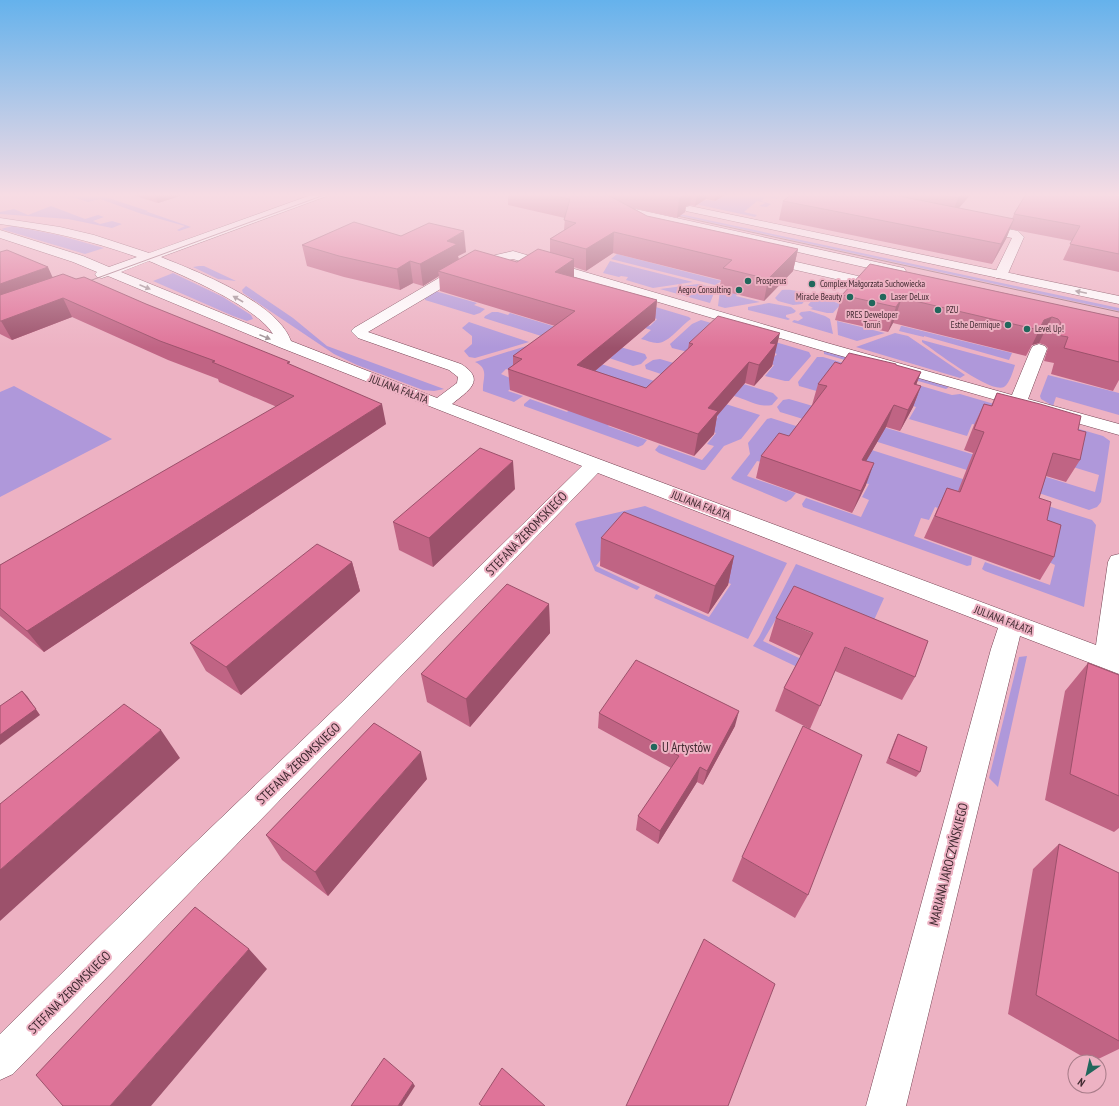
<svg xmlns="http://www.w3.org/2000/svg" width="1119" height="1106" font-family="'PT Sans Narrow',sans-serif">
<rect width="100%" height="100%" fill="#edb2c3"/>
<path fill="#af98da" d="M64,194h32l52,17 -3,2 3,-1 43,15 -12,4 -2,-1 8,-4 -43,-12 -42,-15 -12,3z
M728,194h44l6,5 -12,-3 -5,5 10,3 -4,3 -8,-1 7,-3 -9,-2 -13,11 13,3 -2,2 -60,-13 4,-3h4l4,-1 9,1 7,-6z
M628,203l491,105v3l-493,-107z
M51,206l34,13 13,-4 6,2 -11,4 7,3 12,-3 10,3 -10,4 -44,-9 -68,-5v-2l14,-3 14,6z
M12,226l46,9 46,13 -19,6 -84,-25z
M617,254l105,27 -7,4 -104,-26z
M610,261l83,21 -40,6 -27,-8 2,-3 -7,-1 -2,1 -16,-4z
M509,263l180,54 2,2c-10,6 -23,25 -34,24 -5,0 -11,-3 -16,-4l10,-9 -6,-2 3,-3 2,1 7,-7 -18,-5z
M199,266h5l32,15 -18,-2 -25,-12z
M173,273l50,24 28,18 2,4 -6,2 -14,-5 -80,-35z
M698,284l18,4 -6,15 -50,-14z
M246,286l47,32 34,28 117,43 -10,2 -11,-1 -66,-25 -23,-11 -91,-61 -1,-3z
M720,290l17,4 -1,2 24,6 -35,6 -7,-2z
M782,290c9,-1 20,1 26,7l-6,7 -9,1 -15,-4 -3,-3z
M435,291l42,12 -3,2 11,4 -5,4 -6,2 -49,-15v-2z
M821,298l20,6 -8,9h-6l-17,-4 3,-1 -5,-3 5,-6z
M769,303l22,4 5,4 -2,2 -8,2v2l4,2 -2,1 -40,-10v-3z
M810,311l15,5 5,3 3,15 -41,-12 2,-2 4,1 5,-3 -4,-4 2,-2z
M492,312h6l10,3 2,-2 66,20v14l-92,-29 1,-2z
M701,320l108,32 2,4 -22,25h-4l-20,-5 9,-11 -8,-2 4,-2 7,-7 -21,-7 -68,5 -16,-4 -2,-4 22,-20z
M837,321l48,12 -28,8 -19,-6z
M469,322l60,20 -54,16 -6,-1 -5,-6 8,-7v-8l-10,-8z
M901,326h1l110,27 -3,7 -85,-24v1l-25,-6z
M895,333l13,3 57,39 -5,3 -104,-31z
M922,340l86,23 7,2c-2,6 -5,18 -11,22 -13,7 -69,-36 -82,-45z
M536,343l224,72 -19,24 -17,7 -19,24h-3l-43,-17 -4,-3 4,-5 43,15 12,-14 -7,-2 9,-11 -9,-3 11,-13 -25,-9 -73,5 -12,13 39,14 -4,5 -5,2 -114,-41v-2l6,-5 37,13 14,-12 -70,-29 -5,-2 -5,5 18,8 -11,9 15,5 -9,6 -31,-11c-1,-12 7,-22 -8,-29z
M613,345l32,9 2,4 -6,6 -8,2 -45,-15z
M824,349l125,38 -3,2 -122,-35z
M817,357h6l129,38 8,-1 143,42 7,5 -9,61 -4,5 -8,3 -71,-24 25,-10 52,16 4,-17 -26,-8 -91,-41 -10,-2 -5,12 -58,-17 7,-12 -9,-3 -87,-12 -21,-6 -1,-4z
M660,359l34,10 -27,7 -21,-7 -1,-4 8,-5z
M1048,375l71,18v22l-63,-18 -3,9 -12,-7 -1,-3z
M737,382l36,11 5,5 -6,7c-14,3 -26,-6 -38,-9z
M14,386l98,53 -112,58v-105z
M789,399l41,12 6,18 -56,-17 -3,-5 6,-7z
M771,418l321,102 4,5 -12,82 -99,-36 -3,-2 3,-7 65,23 5,-20 -109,-54 -11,-4 -6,13 -8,-2 -7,18 58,21 -1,8 -4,1 -164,-59 -1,-3 4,-6 55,19 8,-17 -7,-3 7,-13 -112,-23 -10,15 49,17 -5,6 -5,3 -53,-22 -2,-2 19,-24 -2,-11 19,-24z
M880,426l105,32 4,19 -124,-39z
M645,506l142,57 -39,76 -94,-41 2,-4 53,23 22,-33 -113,-47 -22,29 44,21 -3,3 -42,-19 -20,-47 2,-2z
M796,564l88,34 -19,42 -82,-33 -20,34 53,25 -4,8 -59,-28 6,-9z
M1027,656l-29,131 -9,-9 30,-121z"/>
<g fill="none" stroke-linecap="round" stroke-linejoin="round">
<defs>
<path id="minor" d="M314,194h14l-1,2 -166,61c37,15 116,45 130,84l146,57 20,-15 1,-6 -9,-7 -91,-32 -7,-7 3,-3 112,-66 47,-11 314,92 185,52 19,-46 2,-3 6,-2 6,2 2,3 -19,50 91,25v11l-302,-86 -304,-90 -37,9 -108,64 93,32c26,16 7,27 -9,40l644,241 12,-83 3,-6 8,-2v120l-99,-38 -114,470h-40l125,-457 7,-21 -400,-155c-194,201 -390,400 -585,601l-13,6v-46l174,-171 167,-160 241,-237 -303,-119 -171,-71 -6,2 -5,-1 -2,-3 2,-2 -24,-10 -73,-24v-8l83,26 26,11 28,-10c-45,-16 -90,-27 -137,-33v-6l60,9 34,8 55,18zM149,261c31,13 107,45 124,73l-152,-62z
M979,223l39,8 6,6 -18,41h-10l-2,-3 18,-37 -37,-8 -2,-3 2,-3z
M766,255l118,27 5,1 2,3 -2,3 -5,1 -123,-28 -1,-3 1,-3z"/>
<path id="major" d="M617,205l282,62 5,1 2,3 -2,3 -5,1 -286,-65 -2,-2 2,-2z
M690,206l429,90v8l-433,-93 -2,-2 2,-2z"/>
</defs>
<use href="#minor" stroke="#754353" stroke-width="1"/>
<use href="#major" stroke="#754353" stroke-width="1"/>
<use href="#minor" fill="#fff" fill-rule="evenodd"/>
<use href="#major" fill="#fff" fill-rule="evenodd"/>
<path stroke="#996f7c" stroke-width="1" d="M668,214l451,98
M81,284l246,-90"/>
</g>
<path fill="#c06484" d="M129,194h57l-28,9z
M508,194h218l-11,7 -9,-2 -11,7 -5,-1 -4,1 -1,6 -8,6 -44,-10 14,8 151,33 -5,22 -29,30 -45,-11 2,-10 -108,-27 -27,18 -12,-4v10l83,23 -2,20 -60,51 51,17 42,-39 1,-6 86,11 -3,12 -18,20 -9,-3 -28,33 -3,18 -20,22 -184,-66 -2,-21 5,-4v-9l42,-30 -115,-35 -1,-15 -16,10 -10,-3 -13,7 -56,-13 -37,-11 -5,-21 99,-9 65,16 -8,4 1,3 58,3 33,-10v-13l14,-9 1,-12 -57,-13z
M792,194h179l-12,14 53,11 2,-5 105,-20v78l-56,-12 9,-19 -62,-12 -4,10 -14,25 -213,-44 4,-19z
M0,252l53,25 23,2 70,25 145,61 95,59 -342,228 -44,-36v-51l277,-158 -58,-25 -1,-3 -50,-19 -96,-43 -60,23 -12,-6z
M870,264l249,54v62l-6,11 -62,-17 3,-11 -10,-2 4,-13 -3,-3 -6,-2 -7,2 -6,11 -133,-33 -5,9 -53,-12 7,-25z
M841,364l55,2 25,6 -5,13 5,1 -8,21 -13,24 -14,-4 -20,34v24l-14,28 -96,-35 5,-22 28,-20 23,-31 6,-21z
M997,393l81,37 2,30 -14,22 -20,-6 -7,22 8,22 7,37 -14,23 -116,-42 23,-50 11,3 15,-38 -9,-3 10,-25 10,-21 7,2z
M515,489l-82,78 -34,-17 -6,-28z
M601,538l133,18 -6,29 -20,29 -108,-48z
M352,562l8,29 -119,104 -35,-24 -16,-28z
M549,604l1,29 -80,94 -43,-25 -6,-28z
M776,618l139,59 -13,23 -67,-29 -25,58 -35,-18 9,-23 17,-32 -32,-15z
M1088,663l31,133v32l-5,4 -69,-32 20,-109z
M599,713l136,13 -32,59 -6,-3 -39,62 -22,-14 2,-14 33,-48 -73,-40z
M898,734l22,38 -4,5 -30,-14 9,-23z
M427,779l-99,117 -46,-36 -16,-25z
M1059,844l60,29v176l-27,13 -84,-48 25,-145z
M742,857l66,38 -13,23 -63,-37z"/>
<path fill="#9c516b" d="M154,194h32l-28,9z
M684,194h7l-1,11 -4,1 -1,6 -8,6 2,-20z
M697,194h10l-1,5 -11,7z
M716,194h10l-11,7z
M962,194h9l-20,23 7,-19z
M1014,219l-8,20 -14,25 9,-20z
M464,231l2,21 -8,4 1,8 -21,7 1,5 -16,10 -3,-22 27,-23z
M614,232l-1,21 -27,18v-22z
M798,249l-5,22 -29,30 4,-22z
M574,259v20l-19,-7z
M410,261l3,22 -13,7 -3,-21z
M48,267l8,18 -56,20v-21z
M63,298l9,19 -60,23 -11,-19z
M902,298l-9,25 -5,9 8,-25z
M657,300l-2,20 -79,67 1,-22z
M1052,317l-13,26 -7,2 12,-25z
M780,333l-8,33 -18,20 5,-21 11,-22z
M749,362l-4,21 -28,33 -3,18 -20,22 4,-22 10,-26z
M921,372l-8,21 1,-9z
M921,386l-8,21 -13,24 8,-21z
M382,404l4,20 -342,228 -17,-21z
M894,405l-8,22 -32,55 8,-22z
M513,461l2,28 -82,78 -4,-29z
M874,463l-8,22 -14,28 9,-22z
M734,556l-6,29 -20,29 7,-28z
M352,562l8,29 -119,104 -15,-28z
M549,604l1,29 -80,94 -4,-28z
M22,691l5,5 13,19 -40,30v-10z
M739,711l-4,15 -32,59 4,-14z
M161,730l19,28 -180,163v-51z
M421,752l6,27 -99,117 -13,-24z
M700,767l-3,15 -39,62 2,-13z
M249,949l18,20 -116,137h-41z
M413,1083l2,3 -13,20h-4z"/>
<path fill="#df7499" stroke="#9c516b" d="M543,194h63l41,22 151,33 -30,30 -45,-11 9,-8 -118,-28 -28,17 -36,-10 26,-16 -12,-3 6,-21z
M658,194h28l-7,4z
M792,194h97l125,25 -13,25 -218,-43z
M936,194h26l-4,4z
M1026,194h93v60l-49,-10 10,-18 -66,-12z
M354,222l47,14 28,-13 35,8 -17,10 10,3 -37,20 -10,-3 -13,8 -58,-13 -37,-11z
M538,249l36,10 -19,13 102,28 -80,65 69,23 47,-44 -4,-1 29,-27 62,17 -10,10 6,1 -17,21 -10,-3 -41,46 10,3 -20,23 -190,-65 14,-10 -9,-3 62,-45 -137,-40 37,-21 42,12z
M7,250l41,17 -48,17v-32z
M870,264l249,54v44l-55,-14 4,-11 -11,-2 4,-12 -3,-4 -6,-2 -8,3 -5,10 -137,-32 -6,9 -54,-12z
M63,274l13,5 8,-2 62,27 144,58 -3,1 95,41 -355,227 -27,-23v-43l294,-169 -82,-34 3,-1 -55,-20 -97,-43 -62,23h-1v-26z
M849,353l47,11v1l25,7 -7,12 7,2 -13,24 -14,-5 -32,55 12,3 -13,28 -100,-35 18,-23 10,3 38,-50 -9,-2 17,-22 6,2z
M997,393l43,11 41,12 -3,14 8,2 -6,28 -27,-7 -14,45 12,4 -4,18 14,5 -7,32 -119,-41 12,-28 13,4 24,-60 -10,-3 10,-25 8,2z
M480,448l33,13 -84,77 -36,-16z
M624,512l110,44 -19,30 -114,-48z
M317,544l35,18 -126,105 -36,-24z
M507,584l42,20 -83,95 -45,-25z
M794,586l134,55 -13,36 -70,-30 -25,59 -36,-18 29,-55 -37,-15z
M636,660l103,51 -32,60 -7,-4 -40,64 -22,-15 41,-60 -80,-43z
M1088,663l31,12v121l-49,-22z
M22,691l14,18 -36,26v-29z
M124,704l37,26 -161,140v-66z
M374,723l47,29 -106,120 -49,-37z
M803,726l59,29 -54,140 -66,-38z
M898,734l29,13 -7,25 -31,-14z
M1059,844l60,29v168l-83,-46z
M195,907l54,42 -139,157h-47l-27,-31z
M704,939l71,45 -47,122h-102z
M384,1058l29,25 -15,23h-47z
M502,1068l43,38h-63l-3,-2z"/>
<defs><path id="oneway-solid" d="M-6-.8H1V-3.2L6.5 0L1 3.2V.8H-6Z"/></defs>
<g fill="#a09498">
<use href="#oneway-solid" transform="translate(145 287) rotate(23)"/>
<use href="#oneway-solid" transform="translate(1081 292) rotate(-168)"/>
<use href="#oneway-solid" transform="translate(238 299) rotate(-150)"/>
<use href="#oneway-solid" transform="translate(265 337) rotate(22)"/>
</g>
<linearGradient id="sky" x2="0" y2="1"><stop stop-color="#65b2ec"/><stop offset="0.56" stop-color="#f7dce4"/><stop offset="1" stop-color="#f7dce4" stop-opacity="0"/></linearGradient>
<rect width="1119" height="348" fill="url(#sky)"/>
<g fill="#21675c" stroke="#edb2c3" stroke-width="1.5">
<circle cx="748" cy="281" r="4"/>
<circle cx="812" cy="284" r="4"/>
<circle cx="739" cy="290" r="4"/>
<circle cx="850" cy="297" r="4"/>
<circle cx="883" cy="297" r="4"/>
<circle cx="872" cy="303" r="4"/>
<circle cx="938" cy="310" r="4"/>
<circle cx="1008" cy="325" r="4"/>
<circle cx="1027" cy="329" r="4"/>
<circle cx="654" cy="747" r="4"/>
</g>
<g text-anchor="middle" stroke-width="4" stroke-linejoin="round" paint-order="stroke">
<g font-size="9" fill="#412a31" stroke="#edb2c3" text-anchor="start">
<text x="756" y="284">Prosperus</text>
<text x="820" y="287">Complex Małgorzata Suchowiecka</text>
<text x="731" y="293" text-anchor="end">Aegro Consulting</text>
<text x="842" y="300" text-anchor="end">Miracle Beauty</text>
<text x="891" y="300">Laser DeLux</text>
<text x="946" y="313">PZU</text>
<text x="872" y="318" text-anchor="middle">PRES Deweloper<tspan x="872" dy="10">Toruń</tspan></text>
<text x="1000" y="328" text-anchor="end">Esthe Dermique</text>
<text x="1035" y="332">Level Up!</text>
</g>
<g font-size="11" fill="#412a31" stroke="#edb2c3">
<text transform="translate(399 389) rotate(21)" y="4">JULIANA FAŁATA</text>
<text transform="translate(701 505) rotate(21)" y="4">JULIANA FAŁATA</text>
<text transform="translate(1004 620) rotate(21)" y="4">JULIANA FAŁATA</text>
</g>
<g font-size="13" fill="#412a31" stroke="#edb2c3">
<text transform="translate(526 533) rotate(-46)" y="5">STEFANA ŻEROMSKIEGO</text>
<text transform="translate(298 763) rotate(-44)" y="5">STEFANA ŻEROMSKIEGO</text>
<text transform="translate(948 864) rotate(-76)" y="5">MARIANA JAROCZYŃSKIEGO</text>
<text transform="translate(69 992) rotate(-45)" y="5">STEFANA ŻEROMSKIEGO</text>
</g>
<g font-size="13" fill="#412a31" stroke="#edb2c3" text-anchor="start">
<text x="662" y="752">U Artystów</text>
</g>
</g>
<g transform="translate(1087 1074) rotate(214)"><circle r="19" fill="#edb2c3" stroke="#a87c89"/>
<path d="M0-3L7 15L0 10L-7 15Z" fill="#21675c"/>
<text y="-6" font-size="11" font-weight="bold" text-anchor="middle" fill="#412a31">N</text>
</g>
</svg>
